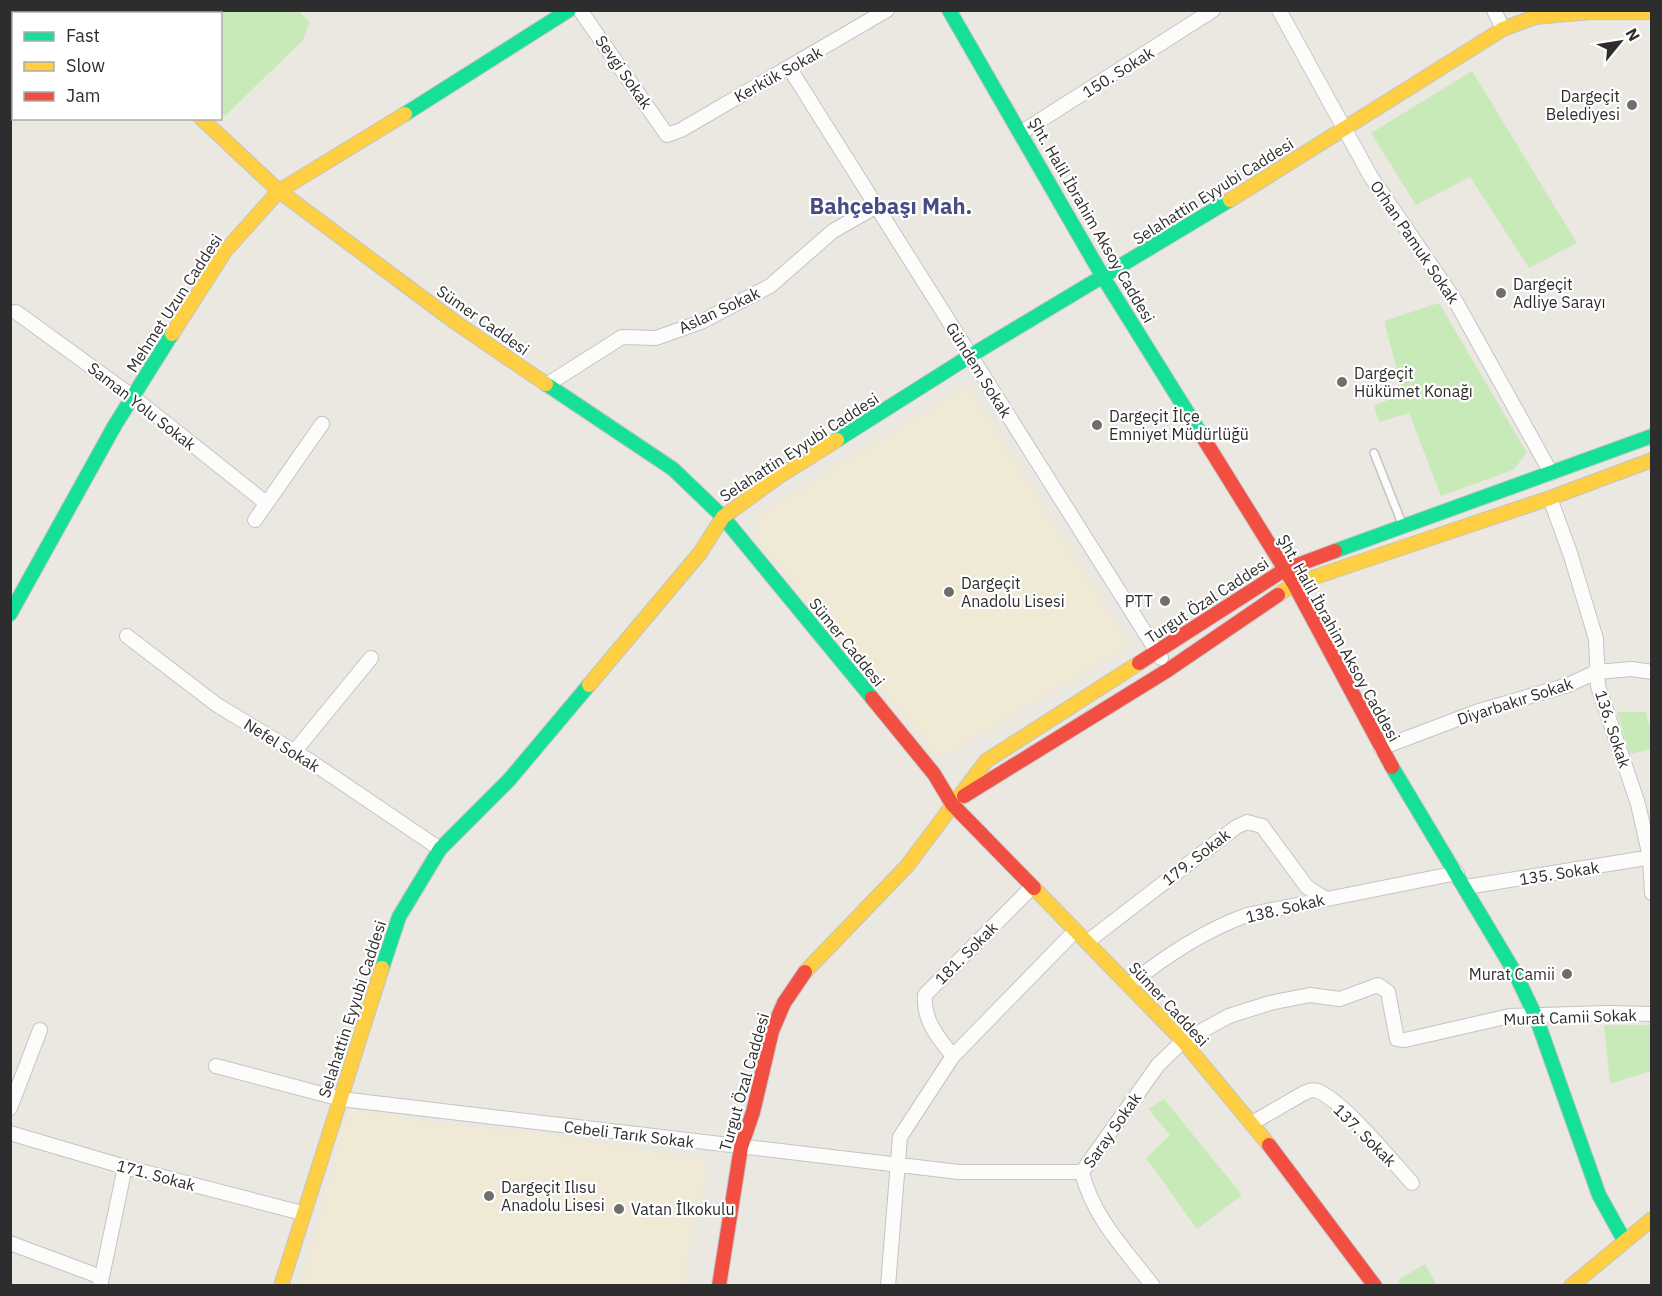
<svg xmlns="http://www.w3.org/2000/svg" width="1662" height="1296" font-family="'IBM Plex Sans',sans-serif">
<rect width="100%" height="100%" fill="#ebe8e2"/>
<path fill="#efe9d6" d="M968,385l162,261 -190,113 -184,-220 3,-25z
M348,1108l94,16 107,10 160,27 -26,124h-382z"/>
<path fill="#c8eab8" d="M194,10l104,1 12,11 -7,18 -78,76 -5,-4v-98l-31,-1z
M1472,71l105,172 -48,25 -59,-91 -54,28 -45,-72z
M1439,303l88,150 -14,17 -72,26 -32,-83 -30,9 -5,-16 29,-13 -19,-72z
M1617,712h29l2,11h3v26l-21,5z
M1604,1025h47v46l-41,13z
M1164,1099l78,96 -45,34 -51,-71 24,-23 -22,-26z
M1425,1264l12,21h-36l-3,-5z"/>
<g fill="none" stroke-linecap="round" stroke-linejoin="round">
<defs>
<path id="lane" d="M1374,453l29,73"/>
<path id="street" d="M580,10l87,125 14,-5 206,-120
M1279,10l92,167 85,125 95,171
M1494,10l9,19
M790,69l371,589
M1022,132l191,-122
M16,312l117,85 133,106
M548,384l74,-47 34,1 45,-16 69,-36 63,-55 44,-25
M1550,498l20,55 26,86 2,47 40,118 12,53 2,36
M255,520l67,-96
M127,636l90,69 93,56 130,88
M1381,748l95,-36 92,-27 28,-13 36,-3 20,3
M294,752l77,-94
M1466,887l186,-30
M1087,942l149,-115 11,-5 15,4 45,61 17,11
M1129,985c37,-29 74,-54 118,-70l210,-42
M953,1056c-15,-18 -30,-36 -28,-61l107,-108
M216,1066l125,33 618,73h123
M10,1108l30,-78
M1252,1123l52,-30c5,-2 8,-4 14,-2 26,11 73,69 94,92
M10,1133l115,34 177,46
M10,1243l91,34
M100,1286l25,-119
M888,1286l12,-149 53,-81 122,-125
M1153,1286c-27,-35 -61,-70 -71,-114l76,-107 25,-24 46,-25 41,-13 40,-8 30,4 38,-14 10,7 9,47 8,1 105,-24 98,-3 44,1"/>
<path id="fast" d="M949,10l154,267 101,162
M405,114l164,-104
M546,384l127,85 50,48 149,181
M837,440l133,-84 260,-156
M1335,551l317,-115
M10,614l105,-189 57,-91
M1392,767l122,204 22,46 63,178 25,45
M382,968l17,-51 41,-68 69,-69 80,-95"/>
<path id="slow" d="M201,118l78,73 176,131 91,62
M1230,200l273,-171 32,-12 56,-5h61
M172,334l54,-84 53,-59 126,-77
M1278,595l16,-11 256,-86 102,-38
M589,685l111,-132 23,-36 55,-40 59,-37
M1034,888l149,153 86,104
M805,972l102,-106 79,-105 153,-98
M281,1286l101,-318
M1571,1286l81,-67"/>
<path id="jam" d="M97,10l3,4
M1204,439l90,145 98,183
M1139,663l145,-93 51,-19
M872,698l62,76 18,30 82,84
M964,796l204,-126 110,-75
M1269,1145l106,141
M719,1286l22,-139 12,-35 19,-81 12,-28 21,-31"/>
</defs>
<use href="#lane" stroke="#c4c4c4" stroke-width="10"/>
<use href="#street" stroke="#c4c4c4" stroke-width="16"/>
<use href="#fast" stroke="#c4c4c4" stroke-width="16"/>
<use href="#slow" stroke="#c4c4c4" stroke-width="16"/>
<use href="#jam" stroke="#c4c4c4" stroke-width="16"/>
<use href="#lane" stroke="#fcfcfb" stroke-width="7"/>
<use href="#street" stroke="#fcfcfb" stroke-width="14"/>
<use href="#fast" stroke="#16e098" stroke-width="14"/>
<use href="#slow" stroke="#ffcf43" stroke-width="14"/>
<use href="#jam" stroke="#f24e42" stroke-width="14"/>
</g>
<g fill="#706e6c" stroke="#fff" stroke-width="2">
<circle cx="1632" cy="105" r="6"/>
<circle cx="1501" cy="293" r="6"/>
<circle cx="1342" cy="382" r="6"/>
<circle cx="1097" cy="425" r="6"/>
<circle cx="949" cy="592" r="6"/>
<circle cx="1165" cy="601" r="6"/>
<circle cx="1567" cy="974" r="6"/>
<circle cx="489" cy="1196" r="6"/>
<circle cx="619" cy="1209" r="6"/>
</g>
<g text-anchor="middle" stroke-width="4.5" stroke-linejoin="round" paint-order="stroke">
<g font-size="16" fill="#2d2d2d" stroke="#fff">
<text transform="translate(624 72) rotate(55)" y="6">Sevgi Sokak</text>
<text transform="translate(1118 72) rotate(-32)" y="6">150. Sokak</text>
<text transform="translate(778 74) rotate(-29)" y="6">Kerkük Sokak</text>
<text transform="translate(1213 191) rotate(-32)" y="6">Selahattin Eyyubi Caddesi</text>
<text transform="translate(1092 220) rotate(60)" y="6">Şht. Halil İbrahim Aksoy Caddesi</text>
<text transform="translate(1415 242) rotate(56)" y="6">Orhan Pamuk Sokak</text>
<text transform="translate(174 303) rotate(-57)" y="6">Mehmet Uzun Caddesi</text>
<text transform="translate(719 310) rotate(-25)" y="6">Aslan Sokak</text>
<text transform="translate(483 320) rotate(35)" y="6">Sümer Caddesi</text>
<text transform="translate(979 370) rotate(58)" y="6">Gündem Sokak</text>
<text transform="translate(142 406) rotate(38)" y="6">Saman Yolu Sokak</text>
<text transform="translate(799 447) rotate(-33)" y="6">Selahattin Eyyubi Caddesi</text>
<text transform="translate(1207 600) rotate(-33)" y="6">Turgut Özal Caddesi</text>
<text transform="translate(1339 638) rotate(61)" y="6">Şht. Halil İbrahim Aksoy Caddesi</text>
<text transform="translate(847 642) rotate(51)" y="6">Sümer Caddesi</text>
<text transform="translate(1515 701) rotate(-18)" y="6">Diyarbakır Sokak</text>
<text transform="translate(1613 729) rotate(72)" y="6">136. Sokak</text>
<text transform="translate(282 745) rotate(32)" y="6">Nefel Sokak</text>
<text transform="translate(1196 857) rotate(-38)" y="6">179. Sokak</text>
<text transform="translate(1559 873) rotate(-9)" y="6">135. Sokak</text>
<text transform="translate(1285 908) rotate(-13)" y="6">138. Sokak</text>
<text transform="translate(966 953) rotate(-45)" y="6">181. Sokak</text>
<text transform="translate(1169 1004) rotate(47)" y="6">Sümer Caddesi</text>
<text transform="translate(352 1009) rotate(-72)" y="6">Selahattin Eyyubi Caddesi</text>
<text transform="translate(1570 1017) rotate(-2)" y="6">Murat Camii Sokak</text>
<text transform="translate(744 1082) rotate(-74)" y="6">Turgut Özal Caddesi</text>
<text transform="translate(1112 1130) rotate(-55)" y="6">Saray Sokak</text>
<text transform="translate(629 1134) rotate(7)" y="6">Cebeli Tarık Sokak</text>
<text transform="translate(1365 1135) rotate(45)" y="6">137. Sokak</text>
<text transform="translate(156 1175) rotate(15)" y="6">171. Sokak</text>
</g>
<g font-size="16" fill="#2d2d2d" stroke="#fff" text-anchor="start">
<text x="1620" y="102" text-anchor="end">Dargeçit<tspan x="1620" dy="18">Belediyesi</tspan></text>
<text x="1513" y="290">Dargeçit<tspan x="1513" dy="18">Adliye Sarayı</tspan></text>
<text x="1354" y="379">Dargeçit<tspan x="1354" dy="18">Hükümet Konağı</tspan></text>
<text x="1109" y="422">Dargeçit İlçe<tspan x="1109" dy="18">Emniyet Müdürlüğü</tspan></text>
<text x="961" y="589">Dargeçit<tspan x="961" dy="18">Anadolu Lisesi</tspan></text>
<text x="1153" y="607" text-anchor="end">PTT</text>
<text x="1555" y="980" text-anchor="end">Murat Camii</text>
<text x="501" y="1193">Dargeçit Ilısu<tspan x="501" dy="18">Anadolu Lisesi</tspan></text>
<text x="631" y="1215">Vatan İlkokulu</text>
</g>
<g font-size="22" font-weight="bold" fill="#474d83" stroke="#fff">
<text x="891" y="214">Bahçebaşı Mah.</text>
</g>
</g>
<rect width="1662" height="1296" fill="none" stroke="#2d2d2d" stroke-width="24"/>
<rect x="12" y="12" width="210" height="108" fill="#ffffff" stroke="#ababab" stroke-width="1.5"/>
<rect x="24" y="32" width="30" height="9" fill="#16e098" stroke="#ababab" stroke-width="1.5"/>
<text x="66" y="42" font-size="18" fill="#2d2d2d">Fast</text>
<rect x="24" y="62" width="30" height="9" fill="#ffcf43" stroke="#ababab" stroke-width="1.5"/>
<text x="66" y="72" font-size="18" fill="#2d2d2d">Slow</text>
<rect x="24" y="92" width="30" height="9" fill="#f24e42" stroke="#ababab" stroke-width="1.5"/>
<text x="66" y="102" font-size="18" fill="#2d2d2d">Jam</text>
<g transform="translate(1620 42) rotate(60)" stroke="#ffffff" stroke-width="4.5" paint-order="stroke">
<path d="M0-4.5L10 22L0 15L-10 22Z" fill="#2d2d2d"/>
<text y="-9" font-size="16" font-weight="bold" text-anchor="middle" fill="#2d2d2d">N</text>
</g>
</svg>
